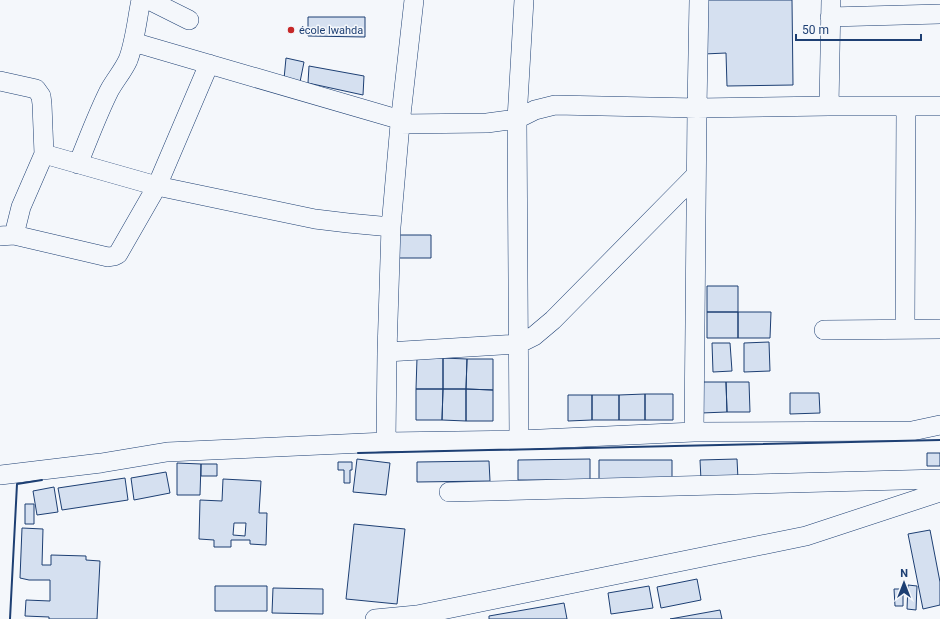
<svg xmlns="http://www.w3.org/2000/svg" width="940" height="619" font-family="Roboto,sans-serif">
<rect width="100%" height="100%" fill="#f4f7fb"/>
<path fill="#d5e0f0" stroke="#1d3f73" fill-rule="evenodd" d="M703,0h89l1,85 -66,1 -1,-33 -22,1z
M308,17h57v20l-57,-1z
M286,58l18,4 -4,20 -16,-3z
M309,66l55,10 -1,19 -55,-12z
M399,235h32v23h-32z
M707,286h31v26h-31z
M707,312h31v26h-31z
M738,312h33l-1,26h-32z
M769,342l1,29 -26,1v-29z
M712,343h18l2,28 -19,1z
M417,358h26v31h-27z
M443,358l24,1 -1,30h-23z
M467,359h26v31l-27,-1z
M700,382h26l1,30 -26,1z
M726,382h23l1,30h-23z
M416,389h27l-1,31h-26z
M443,389h23v32l-24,-1z
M466,389l27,1v31h-27z
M790,393h29l1,20 -30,1z
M645,394h28v26h-28z
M645,394v26h-26v-25z
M568,395h24v25l-24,1z
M592,395h27v25h-27z
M927,453h13v13h-13z
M357,459l33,4 -4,32 -33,-3z
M590,459v21h-72v-20z
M737,459l1,20 -37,1 -1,-20z
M599,460h73v20h-73z
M489,461l1,20 -73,1v-20z
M338,462h14v8h-2v13h-6v-13h-6z
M177,463l24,1 -1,31h-23z
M201,464h16v12h-16z
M166,472l4,21 -36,7 -3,-22z
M125,478l3,22 -66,10 -4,-22z
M223,479l38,2 -2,32h8l-1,32 -16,-1v-4h-19v7h-17v-7l-15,-1 1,-39 22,1zM234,523h12l-1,13 -12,-1z
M54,487l4,25 -21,3 -4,-24z
M25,504h9v20h-9z
M354,524l51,5 -8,75 -51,-5z
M22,528l21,1 -1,36h9v-10l35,1v4l14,1 -3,58h-48v-2l-24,-1 1,-16 24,1v-21h-21l-9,-2z
M930,530l10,52v23l-17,4 -15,-75z
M697,579l4,21 -40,8 -4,-21z
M908,585l9,1 -1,24 -9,-1z
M215,586h52v25h-52z
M649,586l4,22 -42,6 -3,-21z
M273,588l50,1v25l-51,-1z
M894,589h9v17h-8z
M564,603l3,16h-78v-3z
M720,610l2,9h-52z"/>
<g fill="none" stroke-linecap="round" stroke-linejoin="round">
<defs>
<path id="minor" d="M149,0l40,20
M414,0l-14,124 -9,103 -4,125 -1,90 133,-2 175,-8 218,-1 28,-6
M830,17l110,-3
M133,42l268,78
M0,81l36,8 5,7 1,8 2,50 -23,53 -7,28
M829,106l2,-106
M400,124l87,-1 30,-4 18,-9 20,-5 142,3 132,-2h111
M44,154l113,32 158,33 33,4 43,4
M78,164c10,-24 19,-49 31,-73 6,-11 14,-20 19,-31 7,-18 9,-41 13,-60
M0,236l14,-1 94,22 6,-1 4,-2 39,-68 52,-122
M905,328l1,-221
M824,330l116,-1
M387,352l131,-8 16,-8 19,-16 143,-145
M694,432l3,-324 2,-108
M519,440l-2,-321 7,-119
M0,475l101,-12 66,-11 219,-10
M449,492l491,-13
M375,619l42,-4 389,-79 134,-44"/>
</defs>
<use href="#minor" stroke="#1d3f73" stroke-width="20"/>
<use href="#minor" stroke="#f4f7fb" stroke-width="19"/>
<path stroke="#1d3f73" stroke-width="2" d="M358,453l582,-13
M10,619l7,-135 25,-4"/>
</g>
<circle fill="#c62828" stroke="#f4f7fb" stroke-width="1.5" cx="291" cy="30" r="4"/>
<g text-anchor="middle" stroke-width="3" stroke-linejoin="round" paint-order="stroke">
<g font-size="11" fill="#1d3f73" stroke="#f4f7fb" text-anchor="start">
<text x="299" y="34">école lwahda</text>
</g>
</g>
<g transform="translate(904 583)" stroke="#f4f7fb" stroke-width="3" paint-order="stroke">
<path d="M0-3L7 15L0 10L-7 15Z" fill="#1d3f73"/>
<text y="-6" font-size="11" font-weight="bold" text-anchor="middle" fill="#1d3f73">N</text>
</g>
<path d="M796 34v6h125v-6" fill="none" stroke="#1d3f73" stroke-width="2"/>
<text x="802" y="34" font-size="12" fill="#1d3f73" stroke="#f4f7fb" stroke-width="3" paint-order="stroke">50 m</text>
</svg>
